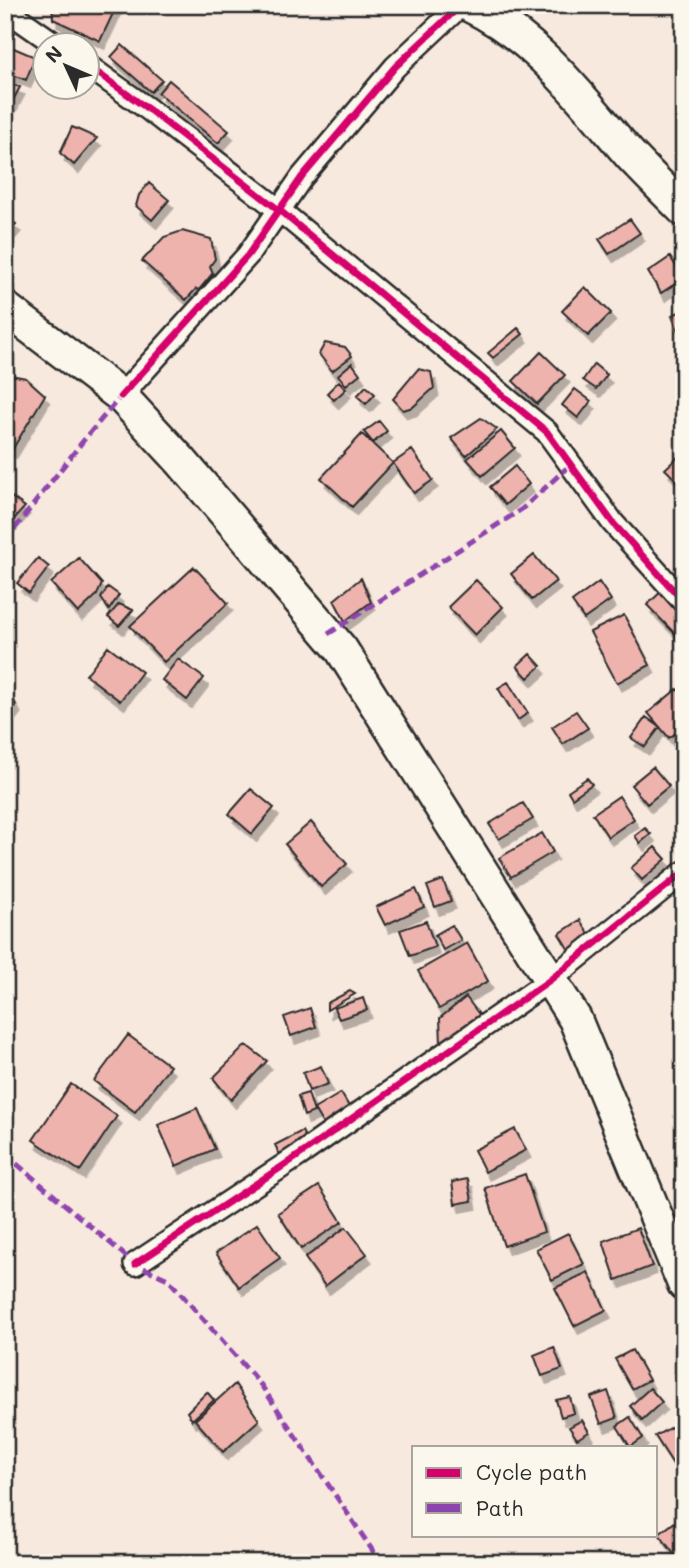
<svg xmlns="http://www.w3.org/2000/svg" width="689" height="1568" font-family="Mali,sans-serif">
<defs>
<filter id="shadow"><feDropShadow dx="4.5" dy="8" stdDeviation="0" flood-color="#0004"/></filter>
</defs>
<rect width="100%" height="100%" fill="#f8e9df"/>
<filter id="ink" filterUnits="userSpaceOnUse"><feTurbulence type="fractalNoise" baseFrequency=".0143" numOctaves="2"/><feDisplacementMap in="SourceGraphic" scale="14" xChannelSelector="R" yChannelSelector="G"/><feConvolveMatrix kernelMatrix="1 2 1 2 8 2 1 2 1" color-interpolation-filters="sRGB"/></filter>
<g filter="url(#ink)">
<path fill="#eeb3ad" stroke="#2b2b2b" stroke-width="2" filter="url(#shadow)" d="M52,5h65l-17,36 -47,-22z
M122,45l40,35 -11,12 -40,-35z
M9,46l26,11 -9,23 -21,-8v-18z
M169,80l60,51 -11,12 -60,-50z
M5,82l15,5 -9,17 -6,-2z
M72,127l25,11 -23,27 -14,-12z
M149,183l20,17 -17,20 -16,-14 3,-11z
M6,218l10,6 -5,6 -6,-4z
M630,219l10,14 -31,21 -10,-15z
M182,231l29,8 4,20 -5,7 3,7 -14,17 -3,-1 -10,11 -44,-39 22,-24z
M670,257l14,21 -23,15 -13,-21z
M585,287l26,26 -23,23 -26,-25z
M684,310v36l-12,-31z
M518,328l5,6 -30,24 -5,-5z
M325,343l20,4 7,9 -20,15 -13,-17z
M541,352l24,23 -28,29 -24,-23z
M352,363l8,11 -14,11 -8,-10z
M594,364l13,11 -11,14 -13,-9z
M418,369l13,3 3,16 -21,19 -10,3 -10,-11z
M5,374l21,4 19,17 -33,55 -7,-5z
M339,381l7,8 -12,11 -7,-7z
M366,386l9,8 -9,10 -9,-8z
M575,389l16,12 -13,17 -16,-13z
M481,418l16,11 -31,27 -15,-18z
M379,421l8,10 -14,12 -9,-11z
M501,431l14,17 -33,28 -15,-17z
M362,434l31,29 -41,44 -31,-29z
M412,450l21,30 -19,13 -21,-30z
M681,454l3,2v21l-6,5 -13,-13z
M515,466l14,18 -24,21 -15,-18z
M5,492l20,15 -20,22z
M534,555l22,26 -24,19 -21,-26z
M38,558l11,9 -20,26 -12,-10z
M79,558l23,26 -5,11 -19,18 -27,-30z
M194,567l34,36 -64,59 -34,-36z
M361,578l10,24 -26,19 -11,-21z
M476,580l27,27 -28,28 -27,-28z
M599,582l12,18 -27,19 -12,-17z
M108,587l11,8 -10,15 -8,-12z
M666,587l18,18v38l-37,-38z
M119,604l14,6 -14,16 -11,-9z
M624,615l26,50 -33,18 -27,-51z
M108,646l34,26 -22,29 -34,-26z
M530,654l11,12 -13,12 -11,-12z
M178,659l26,19 -17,22 -25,-20z
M508,682l20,31 -10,7 -20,-32z
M5,684l11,21 -11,14z
M677,689l7,9v29l-15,11 -21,-25z
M576,711l12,17 -25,16 -11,-17z
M646,717l14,10 -15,20 -14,-9z
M653,767l16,19 -22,18 -16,-19z
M587,778l5,6 -20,14 -4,-7z
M251,789l23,19 -22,26 -23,-20z
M619,796l15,23 -26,18 -15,-23z
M523,803l10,16 -34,20 -10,-15z
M311,822l36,42 -26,23 -36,-43z
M645,828l6,6 -11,9 -5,-7z
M542,833l11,19 -42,25 -12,-19z
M655,847l11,12 -24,21 -11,-12z
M443,880l8,21 -16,6 -8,-21z
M416,889l8,18 -39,18 -9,-18z
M580,920l11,17 -22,13 -10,-16z
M426,921l9,26 -25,9 -10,-26z
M452,925l9,15 -18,10 -8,-15z
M467,943l21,38 -49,28 -21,-38z
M350,991l5,3 -28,16v-7z
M466,997l15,20 -40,27 -1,-26z
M363,998l4,12 -28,9 -5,-11z
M310,1008l6,19 -25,9 -7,-19z
M128,1035l42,31 -35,46 -41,-31z
M246,1045l21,16 -36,39 -18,-22z
M321,1066l7,18 -19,7 -6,-18z
M71,1084l46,32 -37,55 -47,-31z
M308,1093l6,19 -10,4 -6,-20z
M341,1093l10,17 -27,16 -10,-17z
M197,1108l18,41 -39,17 -18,-41z
M515,1129l11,21 -41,22 -11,-22z
M302,1131l8,16 -27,14 -8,-16z
M525,1174l19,58 -40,14 -19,-58z
M468,1179l4,22 -17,3 -3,-22z
M319,1186l23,36 -41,27 -23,-36z
M257,1224l23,34 -41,29 -23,-34z
M346,1227l21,27 -42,32 -20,-28z
M638,1228l14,38 -36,14 -13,-39z
M568,1233l16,31 -32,16 -16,-31z
M588,1272l18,38 -32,16 -19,-38z
M554,1347l8,22 -20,7 -8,-21z
M632,1350l17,30 -17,9 -17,-30z
M235,1384l24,36 -36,32 -28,-32z
M650,1388l12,14 -20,18 -12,-14z
M608,1391l9,27 -16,6 -10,-27z
M207,1392l7,8 -22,20 -5,-8z
M570,1397l4,16 -13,4 -5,-17z
M630,1417l13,21 -13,9 -13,-21z
M582,1420l7,12 -12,7 -8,-12z
M684,1420v56l-2,2 -27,-42z
M684,1515v38l-7,5 -18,-24z"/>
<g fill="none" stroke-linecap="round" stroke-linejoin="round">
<defs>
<path id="street" d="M5,9l53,37
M88,66l60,43 131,101 268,222 66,91 71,79
M121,396l127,-141 54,-78 93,-110 66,-62
M135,1264l163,-108 252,-176 134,-108"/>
<path id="secondary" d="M469,5c69,33 113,95 162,151 17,18 35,36 53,54
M5,308l116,88 60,65 160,188 234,370 109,265"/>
</defs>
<use href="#street" stroke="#2b2b2b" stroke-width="26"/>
<use href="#secondary" stroke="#2b2b2b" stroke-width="37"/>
<use href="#street" stroke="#fbf7ec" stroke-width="21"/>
<use href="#secondary" stroke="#fbf7ec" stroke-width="32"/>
<path stroke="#8e44ad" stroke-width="5" stroke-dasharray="10 5" stroke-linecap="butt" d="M5,541l78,-100 38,-45
M328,634l194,-125 49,-45
M5,1154l130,110 33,15 93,106 120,178"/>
<defs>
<path id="cycleway" d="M88,66l60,43 131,101 268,222 66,91 71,79
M121,396l127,-141 54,-78 93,-110 66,-62
M135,1264l163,-108 252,-176 134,-108"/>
</defs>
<use href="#cycleway" stroke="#fbf7ec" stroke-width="11"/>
<use href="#cycleway" stroke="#d6006c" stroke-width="7"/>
</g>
</g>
<rect width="689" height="1568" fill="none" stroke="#fbf7ec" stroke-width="28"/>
<rect x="14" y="14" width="661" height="1540" fill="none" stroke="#2b2b2b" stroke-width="2.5" filter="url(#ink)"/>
<rect x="412" y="1446" width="245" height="91" fill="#fbf7ec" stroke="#a8a59f" stroke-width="2"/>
<rect x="426" y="1468" width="35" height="10" fill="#d6006c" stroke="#a8a59f" stroke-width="2"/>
<text x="476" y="1480" font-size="21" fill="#2b2b2b">Cycle path</text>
<rect x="426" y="1503" width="35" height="10" fill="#8e44ad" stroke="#a8a59f" stroke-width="2"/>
<text x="476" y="1516" font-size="21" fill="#2b2b2b">Path</text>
<g transform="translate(66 66) rotate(314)"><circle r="33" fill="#fbf7ec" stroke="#a8a59f" stroke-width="2"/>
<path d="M0-5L12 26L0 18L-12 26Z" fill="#2b2b2b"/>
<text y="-10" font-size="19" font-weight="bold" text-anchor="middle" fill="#2b2b2b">N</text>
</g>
</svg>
